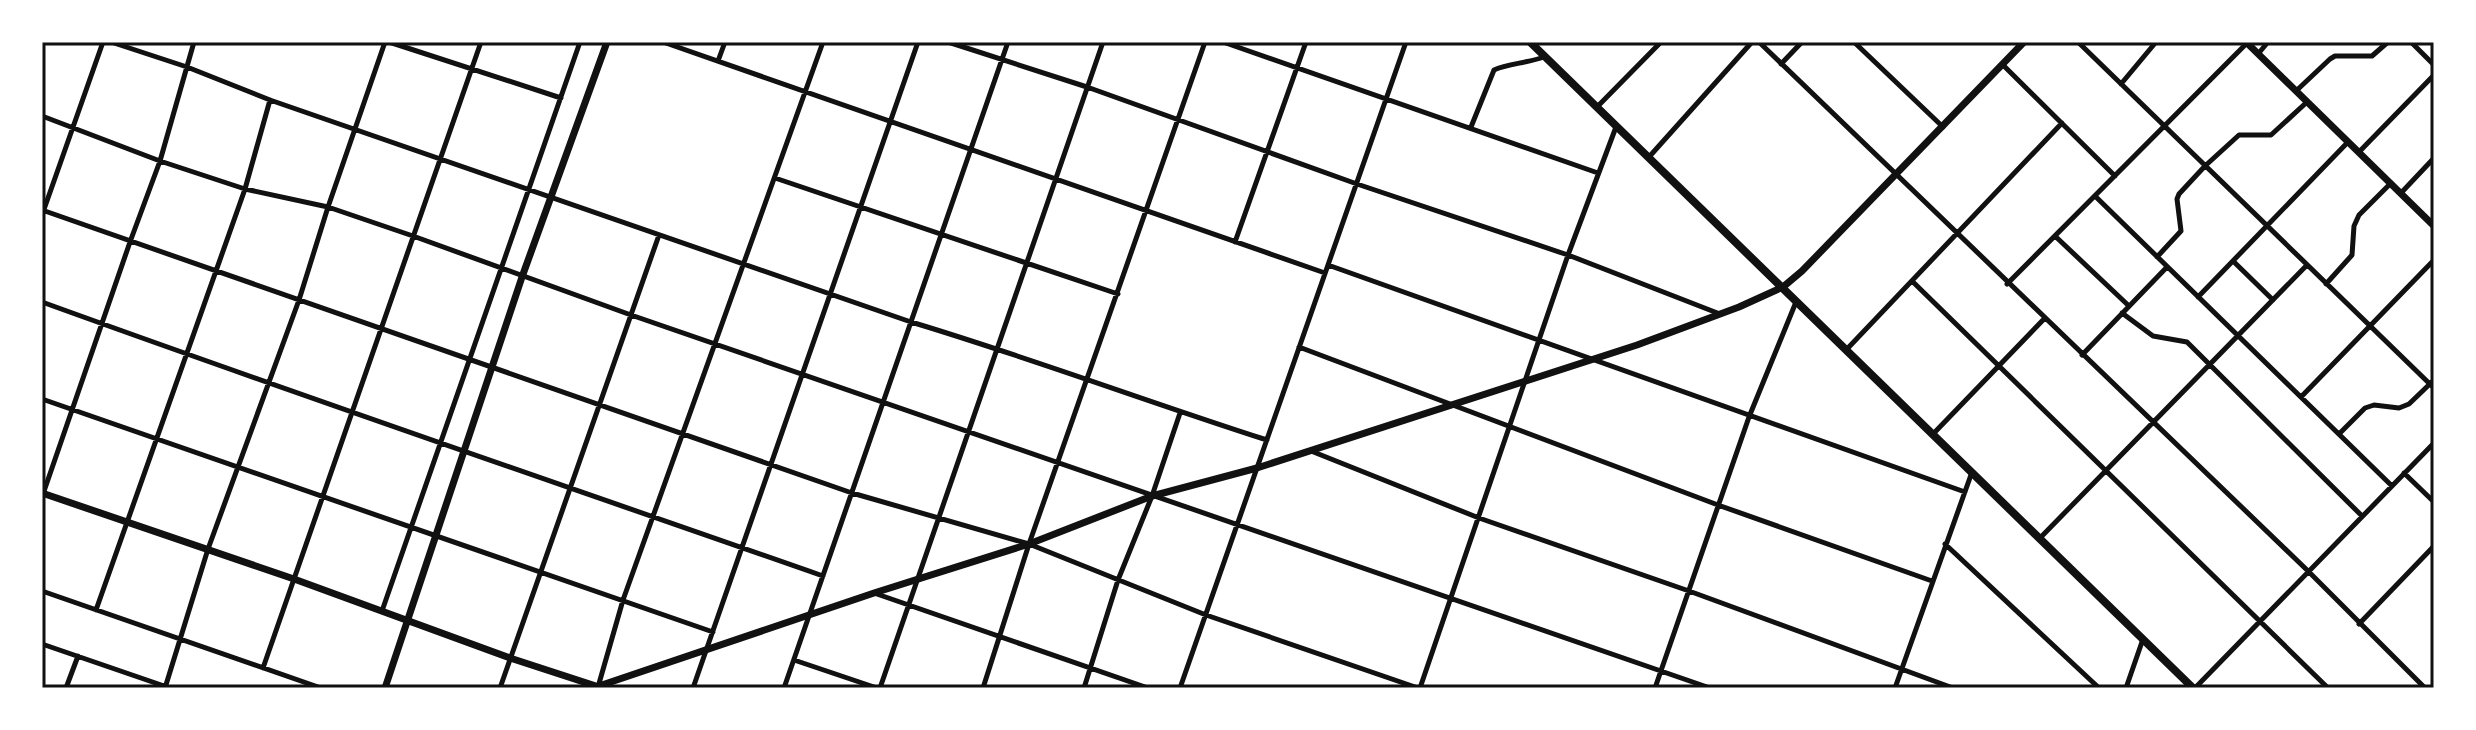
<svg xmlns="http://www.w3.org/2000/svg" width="2476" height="730" font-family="'PT Sans Narrow',sans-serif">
<rect width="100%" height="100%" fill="#fff"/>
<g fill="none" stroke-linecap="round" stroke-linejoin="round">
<path stroke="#111" stroke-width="5" d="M111,42l76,25 83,33 641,222c120,36 237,80 356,118
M389,42l172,56
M663,42l662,231
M948,42l139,45 270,97 211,71 152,59
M1223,42l375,131
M1759,42l549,529 117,117
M1854,42l89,85
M2078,42l356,346
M2411,42l23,23
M2258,54l10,-12
M718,61l7,-19
M1781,64l21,-22
M2003,65l112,111
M2121,84l35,-42
M2296,91l34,-32 5,-3h37l16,-14
M1597,107l64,-65
M42,116l118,45 85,28 83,18 85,29 218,79 1079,373
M1471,127l23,-57c13,-6 33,-7 50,-13
M2359,152l75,-77
M1649,157l103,-115
M775,178l343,116
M2401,193l33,-35
M2095,196l297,290
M42,210l810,283 177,51 177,71 212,73
M42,215l61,-173
M2055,236l74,70
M1235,242l71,-200
M2157,257l24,-26 -4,-32 2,-5 26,-28 34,-31h32l36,-33
M2233,261l40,39
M1328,265l637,227
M1912,281l416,407
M2007,284l240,-241
M2326,284l26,-29 2,-29 5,-11 32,-32
M2198,297l150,-155
M42,302c259,94 521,183 781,274
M2122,313l31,23 34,6 175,174
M1299,347l419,158 214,76
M1847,349l215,-226
M2082,355l85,-88
M2301,397l133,-137
M42,399l671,233
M1934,433l110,-114
M2340,433l25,-25 9,-3 25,3 10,-4 25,-24
M1311,451l168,67 210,73 264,97
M2404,473l30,29
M42,497l88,-255 30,-81 34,-119
M2040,538l267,-273
M1945,544l154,144
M42,591l279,97
M874,593l274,95
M96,610l149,-421 25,-89
M382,611l198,-569
M2359,624l75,-78
M42,644l128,44
M794,660l83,28
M263,668l218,-626
M598,687l25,-87 200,-558
M66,688l12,-32
M165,688l43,-139 91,-249 29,-93 57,-165
M500,688l159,-453
M693,688l225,-646
M784,688l224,-646
M880,688l223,-646
M983,688l46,-144 176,-502
M1084,688l34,-108 34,-84 28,-83
M1180,688l226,-646
M1420,688l148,-433 48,-128
M1655,688l94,-271 47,-115
M1895,688l77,-216
M2126,688l17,-49
M2195,688l239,-245"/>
<path stroke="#111" stroke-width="7" d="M2246,42l188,184
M42,493l252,86 216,79 89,29
M385,688l137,-411 85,-235
M593,688l281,-95 155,-49 123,-48 105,-28 380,-123 102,-38 44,-20 19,-16 222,-229"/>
<path stroke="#111" stroke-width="8" d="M1530,42l663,646"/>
</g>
<rect width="2476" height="730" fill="none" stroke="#ffffff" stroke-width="88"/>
<rect x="44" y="44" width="2388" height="642" fill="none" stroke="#111" stroke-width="3"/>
</svg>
